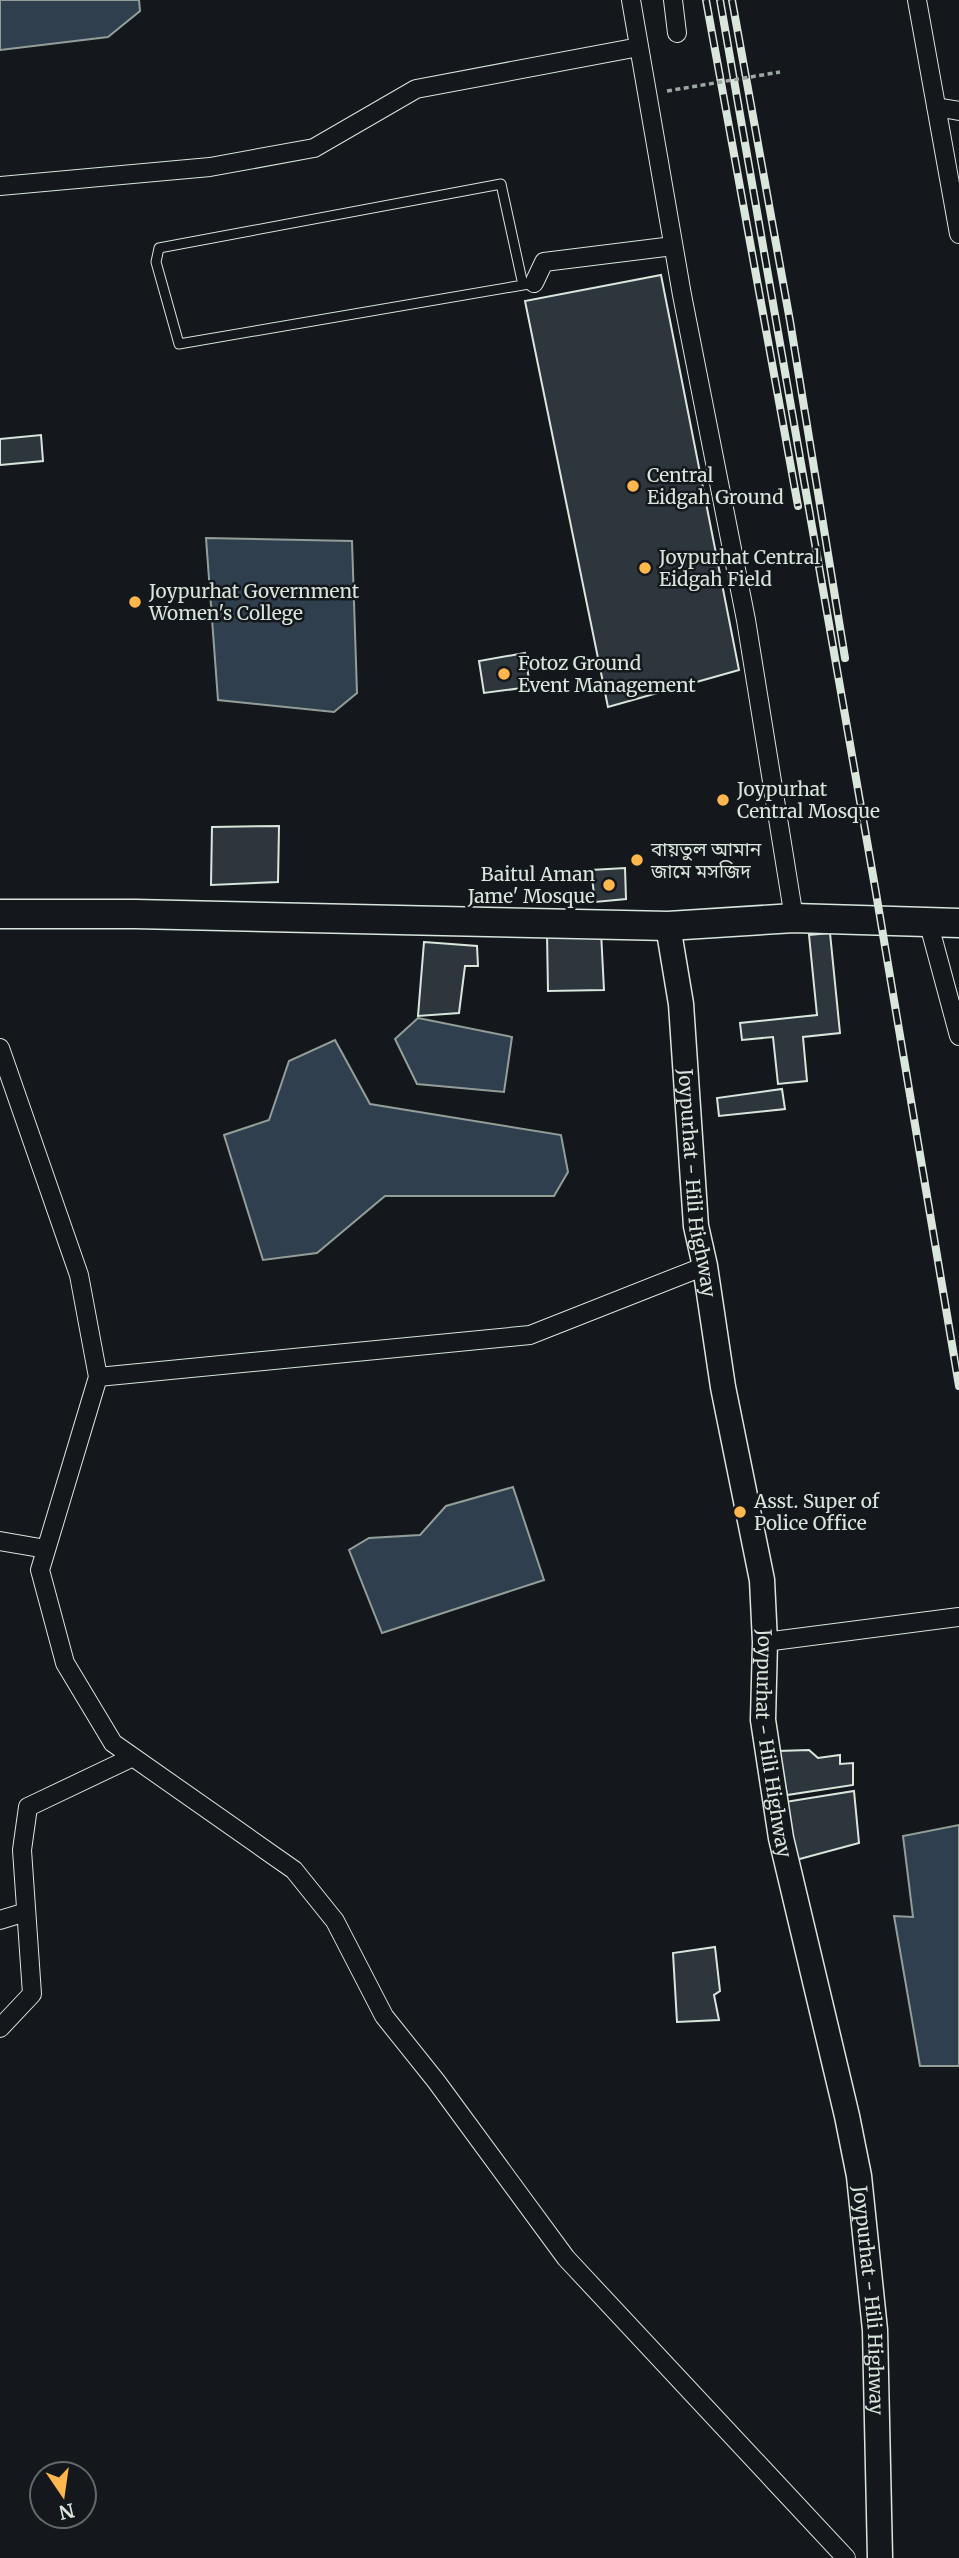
<svg xmlns="http://www.w3.org/2000/svg" width="959" height="2558" font-family="Merriweather,'Noto Sans Bengali',serif">
<rect width="100%" height="100%" fill="#14181c"/>
<path fill="#2f3f4d" stroke="#939e99" stroke-width="2" d="M0,0h139l1,11 -32,26 -108,13z
M206,538l146,3 5,152 -23,19 -116,-12z
M418,1018l94,19 -8,55 -87,-8 -22,-45z
M335,1040l35,64 191,31 7,37 -14,24h-169l-68,57 -54,7 -39,-125 45,-15 20,-59z
M513,1487l31,93 -162,53 -33,-83 20,-12 51,-3 26,-29z
M959,1825v241h-39l-26,-150 19,1 -10,-81z"/>
<path fill="#2c363c" stroke="#d8e6dc" stroke-width="2" d="M661,275l78,395 -131,37 -83,-406z
M41,435l2,26 -43,4v-26z
M525,653l5,34 -46,6 -5,-32z
M279,826l-1,56 -67,3 1,-58z
M625,868l1,31 -31,3 -4,-32z
M601,932l3,58 -56,1 -1,-57z
M830,933l10,100 -37,4 4,44 -29,3 -5,-47 -31,3 -2,-17 77,-8 -8,-80z
M424,942l53,4 1,20h-13l-6,47 -41,3z
M782,1089l3,20 -66,7 -2,-18z
M809,1750l9,8 22,-3v9l13,-1v22l-66,10 -9,-44z
M854,1791l5,52 -63,17 -11,-58z
M715,1947l5,44 -6,4 5,25 -42,2 -4,-69z"/>
<g fill="none" stroke-linecap="round" stroke-linejoin="round">
<defs>
<path id="lane" d="M523,285l-22,-101 -342,64 -3,14 23,82 344,-59 11,-2"/>
<path id="street" d="M631,0l51,295 64,325 48,298
M673,0l4,33
M917,0l42,234
M936,107l23,4
M0,186l210,-19 104,-19 102,-59 223,-42
M534,283l10,-21 129,-16
M928,921l31,115
M0,1048l79,227 19,102 -58,193 25,93 48,80 181,127 41,51 49,95 52,65 130,177 280,300
M98,1377l432,-42 175,-69
M0,1541l46,8
M765,1642l194,-25
M0,1920l26,-8
M0,2028l32,-34 -10,-144 6,-43 105,-50"/>
<g id="secondary">
<path id="s1" d="M668,926l13,78 15,222 9,40 18,121 39,193 3,62 -2,78 18,118 66,278 12,60 16,154 5,228"/>
</g>
<path id="primary" d="M0,914h135l533,12 126,-8 165,5"/>
</defs>
<use href="#lane" stroke="#d8e6dc" stroke-width="11"/>
<use href="#street" stroke="#d8e6dc" stroke-width="20"/>
<use href="#secondary" stroke="#d8e6dc" stroke-width="27"/>
<use href="#primary" stroke="#d8e6dc" stroke-width="31"/>
<use href="#lane" stroke="#14181c" stroke-width="9"/>
<use href="#street" stroke="#14181c" stroke-width="18"/>
<use href="#secondary" stroke="#14181c" stroke-width="24"/>
<use href="#primary" stroke="#14181c" stroke-width="28"/>
<defs>
<path id="rail" d="M706,0l92,506
M720,0l155,887 84,499
M732,0l58,321 55,337"/>
</defs>
<use href="#rail" stroke="#d8e6dc" stroke-width="8"/>
<use href="#rail" stroke="#14181c" stroke-width="5" stroke-dasharray="16" stroke-linecap="butt"/>
<path stroke="#9da8a2" stroke-width="3.5" stroke-dasharray="5 3.5" stroke-linecap="butt" d="M667,91l113,-19"/>
</g>
<g fill="#ffb74d" stroke="#14181c" stroke-width="2.5">
<circle cx="633" cy="486" r="7"/>
<circle cx="645" cy="568" r="7"/>
<circle cx="135" cy="602" r="7"/>
<circle cx="504" cy="674" r="7"/>
<circle cx="723" cy="800" r="7"/>
<circle cx="637" cy="860" r="7"/>
<circle cx="609" cy="885" r="7"/>
<circle cx="740" cy="1512" r="7"/>
</g>
<g text-anchor="middle" stroke-width="5" stroke-linejoin="round" paint-order="stroke">
<g font-size="19" fill="#d8e6dc" stroke="#14181c" text-anchor="start">
<text x="647" y="482">Central<tspan x="647" dy="22">Eidgah Ground</tspan></text>
<text x="659" y="564">Joypurhat Central<tspan x="659" dy="22">Eidgah Field</tspan></text>
<text x="149" y="598">Joypurhat Government<tspan x="149" dy="22">Women's College</tspan></text>
<text x="518" y="670">Fotoz Ground<tspan x="518" dy="22">Event Management</tspan></text>
<text x="737" y="796">Joypurhat<tspan x="737" dy="22">Central Mosque</tspan></text>
<text x="651" y="856">বায়তুল আমান<tspan x="651" dy="22">জামে মসজিদ</tspan></text>
<text x="595" y="881" text-anchor="end">Baitul Aman<tspan x="595" dy="22">Jame' Mosque</tspan></text>
<text x="754" y="1508">Asst. Super of<tspan x="754" dy="22">Police Office</tspan></text>
</g>
<g font-size="19" fill="#d8e6dc" stroke="#14181c">
<text dy="7" stroke="none"><textPath href="#s1" startOffset="259">Joypurhat - Hili Highway</textPath></text>
<text dy="7" stroke="none"><textPath href="#s1" startOffset="826">Joypurhat - Hili Highway</textPath></text>
<text dy="7" stroke="none"><textPath href="#s1" startOffset="1393">Joypurhat - Hili Highway</textPath></text>
</g>
</g>
<g transform="translate(63 2495) rotate(167)"><circle r="33" fill="#14181c" stroke="#626a69" stroke-width="2"/>
<path d="M0-5L12 26L0 18L-12 26Z" fill="#ffb74d"/>
<text y="-10" font-size="19" font-weight="bold" text-anchor="middle" fill="#d8e6dc">N</text>
</g>
</svg>
